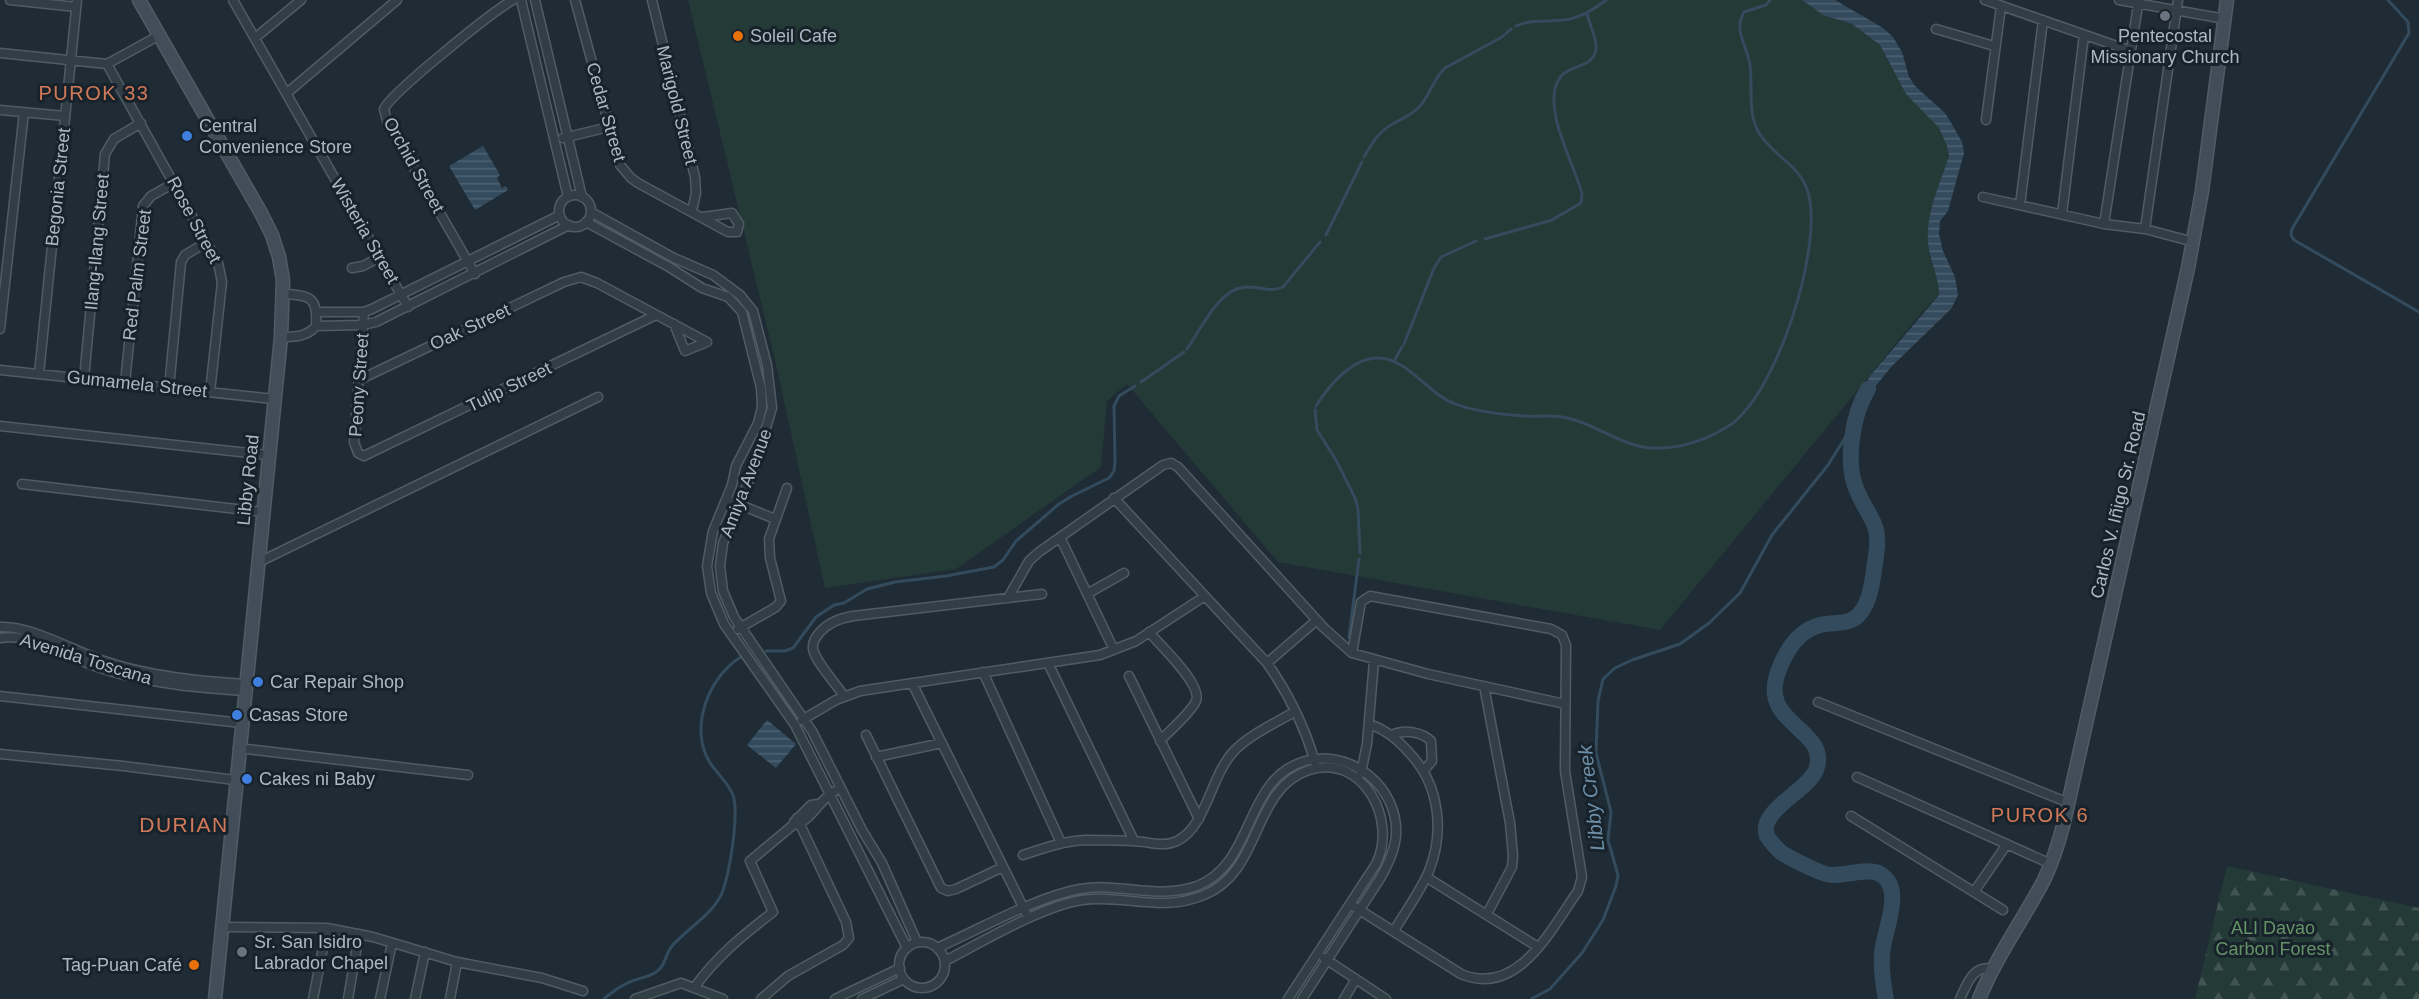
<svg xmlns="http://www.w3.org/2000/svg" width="2419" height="999" font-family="Helvetica,sans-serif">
<defs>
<pattern id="forest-firs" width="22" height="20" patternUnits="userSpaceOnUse" patternTransform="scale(1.5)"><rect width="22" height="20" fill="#243a37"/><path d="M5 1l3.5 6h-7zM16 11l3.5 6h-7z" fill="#415452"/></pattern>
<pattern id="water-rules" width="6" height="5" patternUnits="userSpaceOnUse" patternTransform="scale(1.5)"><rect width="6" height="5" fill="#334b5d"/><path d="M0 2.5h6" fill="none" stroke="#4e6373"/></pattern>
</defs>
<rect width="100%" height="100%" fill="#1f2c35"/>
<path fill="#243a37" d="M688,0h1114l21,15 29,9 28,21 9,18 50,65 8,18 2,11c-11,31 -24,60 -20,94 2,17 10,24 10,44l-17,17 -262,318 -382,-68 -151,-178 -20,17 -6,66 -145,102 -131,19 -50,-228z"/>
<path fill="url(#forest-firs)" d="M2227,866l192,42v91h-224z"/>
<path fill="url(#water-rules)" d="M1802,0h33l48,28 10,9 9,15 7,25 7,10 29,26 8,13 9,16 2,11 -16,58 -8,10 -1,13 4,17 12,26 3,18 -7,14 -60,58 -34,42 12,-32 70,-82c0,-19 -10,-34 -11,-54 -2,-29 12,-57 21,-85l-2,-10 -8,-18 -33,-34 -26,-49 -28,-21 -29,-9z
M483,146l17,29 -3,3 5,10 4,-2 2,4 -33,20 -26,-44z
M767,720l29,24 -20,24 -29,-23z"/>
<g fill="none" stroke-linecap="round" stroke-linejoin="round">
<path stroke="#334b5d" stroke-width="3" d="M2388,0l20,22 1,11 -117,196 -1,6 3,5 125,72
M1516,26c16,-7 30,-4 47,-6 16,-1 30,-10 43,-20
M1364,157c7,-12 14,-25 27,-32 9,-6 20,-9 28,-18 11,-11 14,-28 26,-39l57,-31 9,-8
M1326,235l36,-73
M1485,239l67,-19 29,-17 1,-9c-7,-29 -41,-86 -23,-115 8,-15 36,-10 37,-31 1,-10 -7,-24 -9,-35
M1404,344l30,-76 7,-11 35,-16
M1187,349c14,-20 32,-61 59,-62 13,-1 24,6 37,0l37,-45
M1394,361l8,-14
M1141,382l43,-30
M1316,406c13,-21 37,-49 63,-48 29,1 48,35 74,45 18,8 52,12 72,13 12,1 25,-1 37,1 26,4 48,21 73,28 30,9 66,-2 92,-18 49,-29 97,-181 81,-235 -8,-27 -35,-36 -49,-59 -12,-21 -6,-45 -9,-68 -2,-12 -8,-23 -10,-35 -1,-7 1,-12 4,-18l22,-7 4,-5
M1315,410l2,20 19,30 19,38 3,11 2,44
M1349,637l10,-78
M766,651h19l8,-3 23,-31 18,-12 10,-2 23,-14 28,-7 51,-6 48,-9 9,-7 13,-19 43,-37 13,-8 37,-18 5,-7 1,-8 -1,-57 5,-10 16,-10
M604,999c8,-7 16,-13 26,-17 9,-4 19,-5 26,-10 10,-6 9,-18 16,-26 15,-17 41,-32 50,-53 8,-21 16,-73 12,-95 -3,-13 -18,-25 -25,-37 -20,-34 0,-85 32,-104
M1531,999l19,-10 32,-36 21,-33 13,-34 2,-11 -10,-35 3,-28 -15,-59 2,-52 5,-22 12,-11 17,-8 48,-16 29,-21 31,-30 32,-58 56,-70 27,-43"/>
<path stroke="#334b5d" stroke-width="16" d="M1868,389c-16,26 -24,76 -10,104 12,27 23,30 18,63 -3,18 -4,42 -15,56 -11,15 -26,9 -41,13 -23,6 -36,29 -43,50 -16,51 54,54 39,95 -7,20 -59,41 -49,66 3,5 11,14 15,17 8,5 41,22 49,22 14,1 37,-8 49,-1 26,14 3,58 2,80 -1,15 1,30 4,45"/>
<defs>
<path id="minor" d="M10,0l66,7
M233,0l175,307
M521,0l47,197
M535,0l47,197
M575,0l45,165 11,13 7,5 90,49h9l2,-8 -7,-11 -29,4
M652,0l43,177 1,16 -4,18
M1985,0l146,51
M2119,0l106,19
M1936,29l58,17
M255,38l46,-38
M0,53l107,11 51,-28
M107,64l111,199 4,19 -12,110
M287,93l110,-93
M0,110l65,6
M1986,120l15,-114
M563,138l46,-11
M559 211a16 16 0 1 1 32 0a16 16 0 1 1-32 0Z
M1983,197l121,27 41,5 49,13
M2020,205l23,-185
M591,212l83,46 39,17 27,20 13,16 14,54 5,43 -18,60 -31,75 -3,23 3,25 11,26 78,114 50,99 20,33 35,79
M2062,214l22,-179
M586,222l83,45 33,21 26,9 14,15 19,76 1,19 -4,16 -22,43 -4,19 -19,46 -6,35 4,27 13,31 71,101 112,223
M2104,224l34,-219
M2145,229l33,-229
M352,268l11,-2 17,-9
M475,274l-88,-153 -3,-12c7,-16 109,-98 129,-109
M283,294c27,1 35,3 33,32
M317,312h47l8,-3 188,-94
M364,312l-10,130 4,11 6,3 292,-141
M674,324l11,27 22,-9
M0,329l24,-217
M281,337c13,0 26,0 35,-11l47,-1 13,-3 193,-97
M0,370l274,29
M39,374l38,-374
M84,379l21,-225 9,-15 27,-16
M359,380l205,-98 17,-5 16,6 110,59
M125,383l18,-177 8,-10 23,-13
M169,388l12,-126 4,-7 22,-13
M0,426l268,29
M22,484l240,28
M1114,498l153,165c21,30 38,65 48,99
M726,499l49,20
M1060,537l54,113
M257,563l341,-166
M1087,594l37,-21
M1008,598l21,-37 10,-9 124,-87 8,-2 7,4 146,161 28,25 76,21 137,30
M0,627c30,-2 74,24 104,34 45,15 93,20 141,23
M738,629l38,-22 5,-6 -11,-43 -1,-19 18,-51
M1149,632c11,13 54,53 47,69 -6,13 -26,29 -36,40
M0,638c32,-5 58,14 87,25 15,6 32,11 48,14 35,9 72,11 109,14
M1048,663l86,178
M1267,663l50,-43
M983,672l78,171
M1129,676l70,143
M912,683l114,230
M1484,686l26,137 3,33 -1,11 -25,47
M0,696l241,27
M844,696c-8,-12 -29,-35 -31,-47 -1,-7 3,-12 7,-17 9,-10 21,-14 33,-16l189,-22
M1818,702l251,101
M802,720l34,-20 24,-9 240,-36 36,-14 69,-45
M1369,724c20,7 31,18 44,33 27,31 31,76 16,114 -9,21 -24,41 -35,60
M866,735l75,153 7,3 8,-2 47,-22
M1392,735c12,-6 30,-3 39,6l1,20 -8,9
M238,748l230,27
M0,754l123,12 112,14
M876,757l66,-14
M1361,773l6,-29 7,-83
M1857,777l194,87
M1851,816l152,94
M794,822l17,-17 7,-1
M1023,855c21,-7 41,-14 63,-15 15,0 31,0 46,1 16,0 30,7 45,0 29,-14 33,-63 56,-89 16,-17 41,-28 61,-40
M1426,877l112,70
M1974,892l33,-48
M1350,904l111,70c57,24 90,-45 117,-83l4,-14 -17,-106 1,-126 -4,-10 -11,-6 -181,-33 -9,6 -9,51
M221,927l106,1 46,9 84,25 85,16 41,13
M899 965a23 23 0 1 1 46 0a23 23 0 1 1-46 0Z
M937,948c43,-19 99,-51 143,-59 39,-7 78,11 117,-3 59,-23 46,-107 108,-125 45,-13 94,26 91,74 -1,15 -8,29 -15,42l-79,122
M1324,958l62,41
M945,961c37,-19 97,-55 137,-61 42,-6 79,13 122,-5 59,-24 47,-106 105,-125 54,-17 89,50 67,94l-88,135
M694,988c22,-31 49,-53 79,-76l-23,-51 43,-36c19,-3 26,-26 42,-34
M313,999l14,-71
M348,999l11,-65
M380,999l12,-56
M415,999l10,-47
M450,999l7,-37
M635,999l46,-16 42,16
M761,999l27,-23 55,-31 6,-7 -3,-16 -49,-104
M835,999l65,-31
M862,999l42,-20
M1344,999l12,-20
M1960,999c7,-15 13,-35 33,-30"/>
<path id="secondary" d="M139,0l122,213 11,22 7,22 4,23 -2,57 -66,662
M1979,999c17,-42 44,-79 65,-119 9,-19 15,-38 20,-58l124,-554 14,-77 25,-191"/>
</defs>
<use href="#minor" stroke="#505c64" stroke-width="11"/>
<use href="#secondary" stroke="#505c64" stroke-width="15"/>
<use href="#minor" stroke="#323e46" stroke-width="8"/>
<use href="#secondary" stroke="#414e59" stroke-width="12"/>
</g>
<g fill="#6b7280" stroke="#18222a" stroke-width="2">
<circle cx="2165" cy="16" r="6"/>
<circle cx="242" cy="952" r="6"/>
</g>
<g fill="#e8710a" stroke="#18222a" stroke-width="2">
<circle cx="738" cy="36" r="6"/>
<circle cx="194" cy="965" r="6"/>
</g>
<g fill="#3f7fe0" stroke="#18222a" stroke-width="2">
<circle cx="187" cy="136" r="6"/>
<circle cx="258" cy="682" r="6"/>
<circle cx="237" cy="715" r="6"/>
<circle cx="247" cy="779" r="6"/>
</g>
<g text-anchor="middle" stroke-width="6" stroke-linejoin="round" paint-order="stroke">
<g font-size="18" fill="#acb9c3" stroke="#18222a" text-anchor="start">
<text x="750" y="42">Soleil Cafe</text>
<text x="2165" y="42" text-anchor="middle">Pentecostal<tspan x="2165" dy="21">Missionary Church</tspan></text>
<text x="199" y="132">Central<tspan x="199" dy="21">Convenience Store</tspan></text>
<text x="270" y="688">Car Repair Shop</text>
<text x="249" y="721">Casas Store</text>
<text x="259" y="785">Cakes ni Baby</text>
<text x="254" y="948">Sr. San Isidro<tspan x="254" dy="21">Labrador Chapel</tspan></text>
<text x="182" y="971" text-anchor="end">Tag-Puan Café</text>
</g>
<g font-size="18" fill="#acb9c3" stroke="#18222a">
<text transform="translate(677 105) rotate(76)" y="6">Marigold Street</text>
<text transform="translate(606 112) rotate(74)" y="6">Cedar Street</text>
<text transform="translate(414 165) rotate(61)" y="6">Orchid Street</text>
<text transform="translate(58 187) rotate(-84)" y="6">Begonia Street</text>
<text transform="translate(194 220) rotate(62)" y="6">Rose Street</text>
<text transform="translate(365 231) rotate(60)" y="6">Wisteria Street</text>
<text transform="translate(97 242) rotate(-85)" y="6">Ilang-Ilang Street</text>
<text transform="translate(137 275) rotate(-83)" y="6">Red Palm Street</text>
<text transform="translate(470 327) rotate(-25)" y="6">Oak Street</text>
<text transform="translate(137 384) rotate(6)" y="6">Gumamela Street</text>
<text transform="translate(359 385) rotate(-86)" y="6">Peony Street</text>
<text transform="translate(509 387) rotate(-26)" y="6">Tulip Street</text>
<text transform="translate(248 480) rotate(-84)" y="6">Libby Road</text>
<text transform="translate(746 483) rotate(-69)" y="6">Amiya Avenue</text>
<text transform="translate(2118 505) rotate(-77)" y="6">Carlos V. Iñigo Sr. Road</text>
<text transform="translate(86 659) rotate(17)" y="6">Avenida Toscana</text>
</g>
<g font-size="18" fill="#659368" stroke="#18222a">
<text x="2273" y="934">ALI Davao<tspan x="2273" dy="21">Carbon Forest</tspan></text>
</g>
<g font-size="20" letter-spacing="1.5" fill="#d17a59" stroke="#18222a">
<text x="94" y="100">PUROK 33</text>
<text x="2040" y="822">PUROK 6</text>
</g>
<g font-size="20" font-style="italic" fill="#6d8fa7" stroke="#18222a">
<text transform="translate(1591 798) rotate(-97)" y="7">Libby Creek</text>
</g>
<g font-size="21" letter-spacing="1.5" fill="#d17a59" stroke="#18222a">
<text x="184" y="832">DURIAN</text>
</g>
</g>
</svg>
